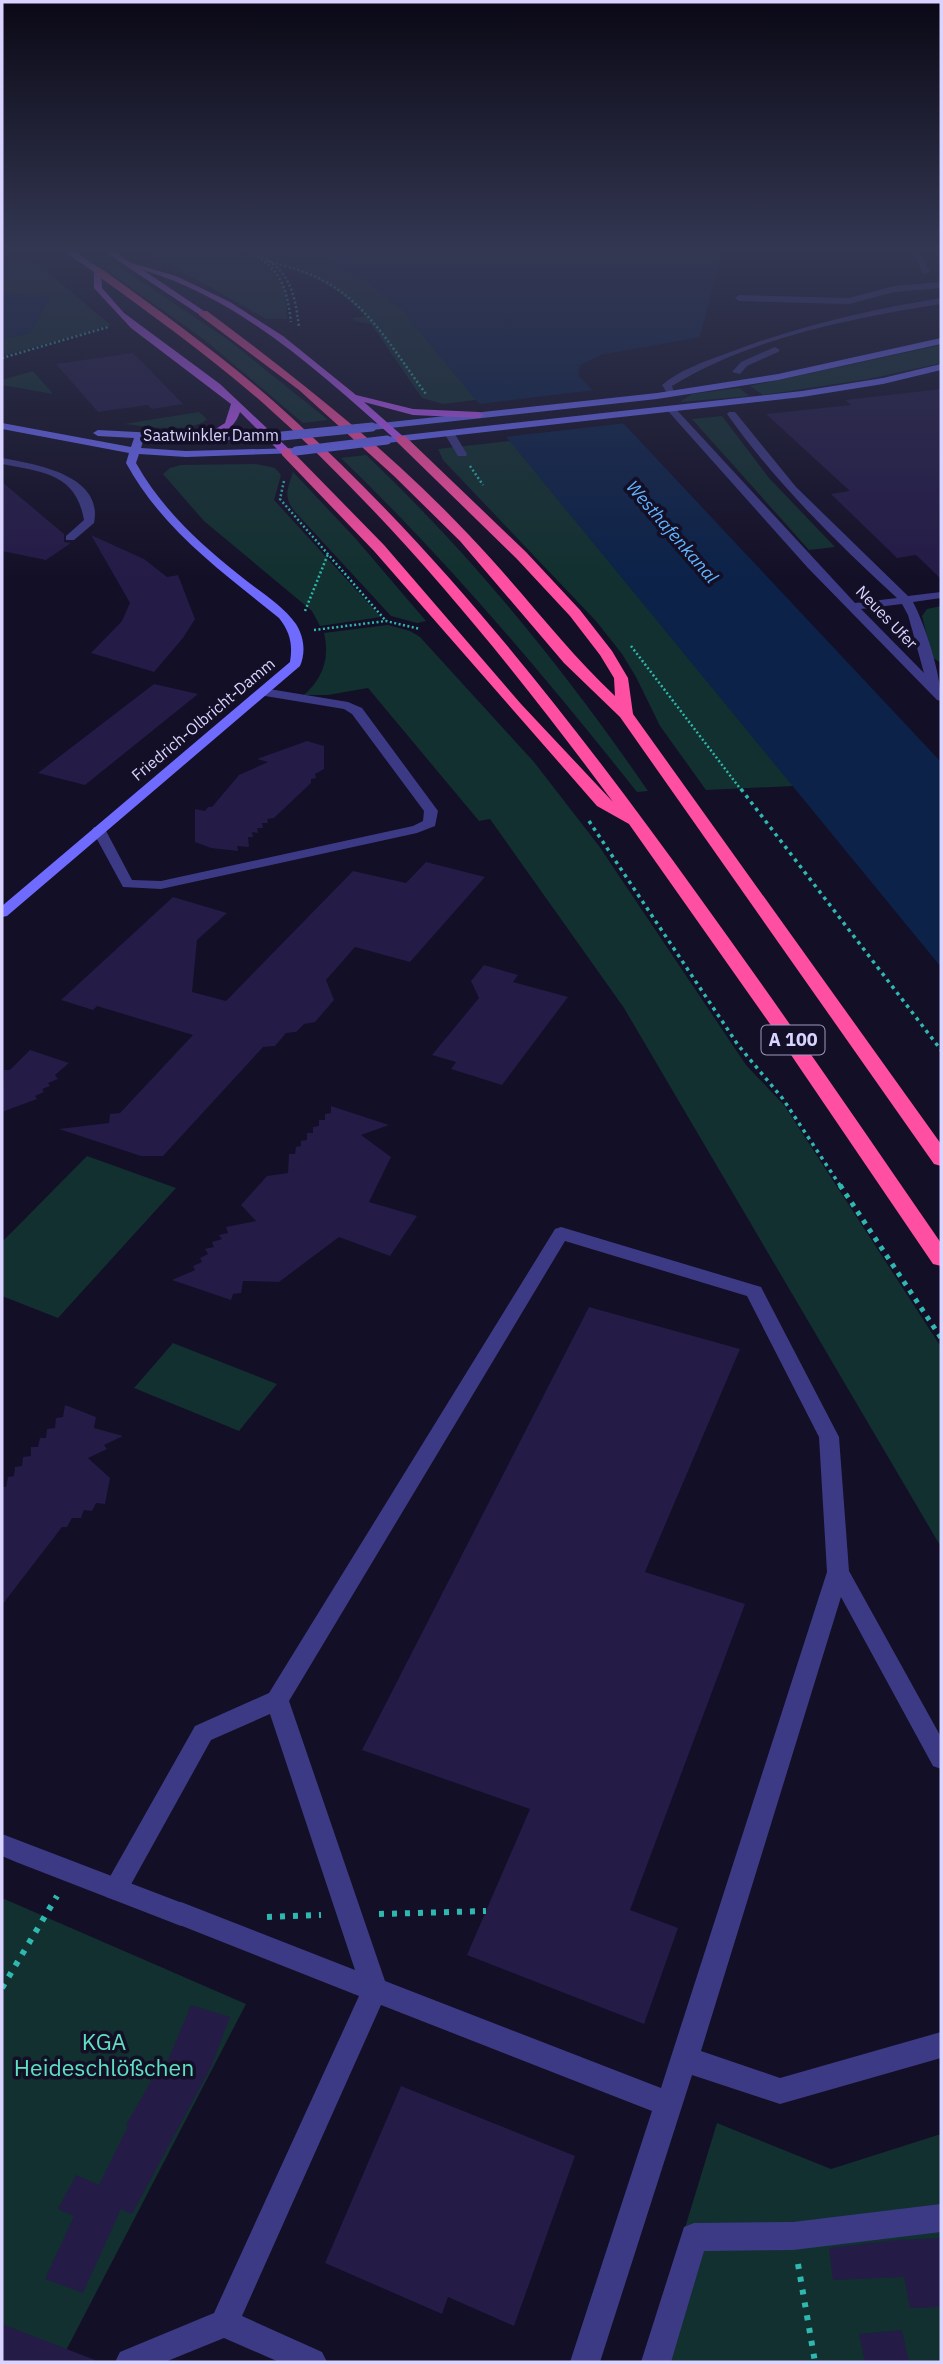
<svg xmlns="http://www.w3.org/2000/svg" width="943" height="2364" font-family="'IBM Plex Sans',sans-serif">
<rect width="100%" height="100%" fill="#130f26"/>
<path fill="#12302f" d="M132,248h106c18,8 41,21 47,42 2,9 1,20 2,29h-21l-57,-33z
M252,248h47l42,18 30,17 32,28 73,89 -33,4 -21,-6 -51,-74 -17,-3 -1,-3 12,-2c-24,-26 -46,-38 -80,-49 -10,-3 -22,-14 -33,-19z
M100,253l131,89 97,78 -25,3 -98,-83 -119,-84z
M31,259l80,66 -109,31v-17l29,-6 19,-36 -48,-5v-28z
M941,345v18l-72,16 -106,16 -13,-9z
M33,371l20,23 -51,-9v-5z
M739,388l11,8 -70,6 12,-8z
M199,412l8,7c-15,15 -63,7 -83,5z
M722,416l47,62 66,69 -26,3 -117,-131z
M510,441l284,345 -88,4 -46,-64 -24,-49 -14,-23 -26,-33 -153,-161 -5,-11z
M366,455c107,101 199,215 282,336l-11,1c-93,-117 -189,-231 -296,-334z
M256,464l19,4 6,7 -7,25 107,117 -61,9 -8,-15 -108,-90 -41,-47 7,-6 11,-3z
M293,472l63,67 70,82 -9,2 -26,-7 -95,-103c-13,-16 -9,-22 -3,-41z
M941,606v57l-9,-6 -10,-41 5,-7z
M388,625l22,6 10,6 114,125 65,84 147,219 38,40 157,242v200l-317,-539 -134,-189 -11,2 -111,-133 -40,7h-24c19,-17 26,-37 20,-62z
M87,1156l89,32 -118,130 -56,-22v-54z
M173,1343l104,41 -38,47 -105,-43z
M2,1898l244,106 -186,358h-58z
M717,2123l114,46 110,-35v228h-297z"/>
<path fill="#0c2248" d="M299,248h424l-23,89 -99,18 -21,10 -2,10 363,387v205l-538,-656 -43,-35z
M2,292l48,5 -19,36 -29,6z"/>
<path fill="#130f26" d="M18,248h69l6,4 -57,10z
M594,390h3l34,35 -4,-2 -123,14 2,4 -34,-41h4l4,4z"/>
<path fill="#241b47" d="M133,353l50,51 -31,5 -4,-4 -50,7 -42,-48z
M941,389v190l-25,-24 -19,3 -66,-64 19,-3 -84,-77 85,-9 -6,-5z
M2,482l62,52v8l7,1 -25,17 -44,-9z
M91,535l53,24 23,18 11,-2 17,44 -12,19 -29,34 -63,-19 31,-32 8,-18z
M154,684l44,10 -113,91 -47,-12z
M307,741l17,5v23l-9,5 1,4 -5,1v4l-37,35 -7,1 1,4h-6l1,5h-6l1,5 -6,-1 1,5h-5l1,10 -12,-1 1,5 -27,-3 -16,-6v-33l10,2 3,-4h4l27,-32 29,-13 -11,-3z
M426,862l59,15 -75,85 -55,-15 -29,33 8,20 -19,22 -11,2 -8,8 -10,1 -11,13 -12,1 -100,109h-22l-82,-27 50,-6 1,-9 10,-1 73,-78 -96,-29 -4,4 -32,-10 112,-103 54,16 -30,27 -5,52 34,9 127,-130 53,12z
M484,965l34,10 -5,7 55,15 -66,88 -51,-16 5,-7 -24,-7 47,-57 -8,-17z
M30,1050l39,13 -14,12 3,4 -10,4 2,3 -8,3 2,3 -9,4 2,3 -35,13 2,-42h6z
M331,1106l58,19 -28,10 30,22 -22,45 48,14 -27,40 -51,-19 -60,45 -36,-1 -2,12 -8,1 -2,6 -59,-20 23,-10 -2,-4 9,-4 -2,-4 8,-4 -3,-5 9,-2 -2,-5 10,-3 -3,-4 9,-2 -2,-6 30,-6 -15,-16 26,-29 21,-3 1,-19h6l1,-7 5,-1v-5l6,-1v-7h6v-6l6,-1v-6h6v-6l6,-1z
M589,1307l151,42 -95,223 100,32 -115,306 48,18 -34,96 -177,-69 63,-146 -168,-59z
M65,1405l31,12 -2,11 29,8 -19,9 3,4 -19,9 22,20 -5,26 -9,-1 -4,8 -8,-1 -3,8h-9l-5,9h-5l-60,78v-118h4l2,-10 6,-1 1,-9 7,-1 1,-9 8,-1v-9h7l2,-9h6l1,-9 8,-1 1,-10 7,-1z
M191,2005l39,12 -19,50 -79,147 -11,-5 -38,84 -38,-14 29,-63 -16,-7 18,-34 23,10 29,-59 -2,-1 33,-58 5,3z
M401,2086l174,70 -61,170 -66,-29 -6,17 -117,-51z
M941,2238v69l-31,1 -6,-31 -71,3 -4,-32 68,-8z
M2,2324l93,36v2h-93z
M902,2330l7,32h-44l-6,-28z"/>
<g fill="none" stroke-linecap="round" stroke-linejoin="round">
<path stroke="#2fb8b0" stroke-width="2.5" stroke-dasharray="2 2.5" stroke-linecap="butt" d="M241,248c38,18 45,33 50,74
M250,249c38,20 44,37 49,78
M267,261c19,5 39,10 57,20 45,24 72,73 102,113
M2,358l106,-31
M470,466l13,19
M284,481l-4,18 106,122
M305,611l23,-57
M314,630l72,-9 34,8
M631,646l111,145"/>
<path stroke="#2fb8b0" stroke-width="3.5" stroke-dasharray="3.5 4.5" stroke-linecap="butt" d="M741,789l200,261
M589,821l149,224 45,54 58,88"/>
<path stroke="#2fb8b0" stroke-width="5" stroke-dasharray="4.5 6" stroke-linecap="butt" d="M840,1185l101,153"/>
<path stroke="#2fb8b0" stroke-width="6" stroke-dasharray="5 8" stroke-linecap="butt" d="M379,1914l107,-3
M267,1917l54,-2
M2,1988l55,-92
M798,2264l17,98"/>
<path fill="#3d3a85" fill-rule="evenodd" d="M941,248v3l-21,2 10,19 -7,2 -11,-25z
M941,282v6l-47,4 -45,12 -110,-3 -4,-3 4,-3 110,3 45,-12z
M941,298v6c-88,14 -192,34 -269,82l3,10h-6l-7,-11c17,-15 42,-23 63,-31 70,-27 142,-44 216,-56z
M775,347l5,3 -2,2 -31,14 -7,8 -8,-2 9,-10z
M668,407h6l181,196 42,-5c-62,-57 -121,-115 -170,-184l2,-2h6l61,75 112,109 33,-4v6l-28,4c13,25 28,73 28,99l-4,-1 -129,-132 -140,-157zM902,604l6,11 16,58 -63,-64z
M445,431h8l14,23 -1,2h-8l-14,-23z
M2,458c33,6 102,17 92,65l-20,17h-8v-4l18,-16c-8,-47 -42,-48 -82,-56z
M263,688l85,14 14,6 76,103 -3,15 -18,7 -256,56 -38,-2 -31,-57 2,-3h10l28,53 29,1 252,-55 10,-5 1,-10 -72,-97 -8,-5 -85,-14 -2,-3z
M561,1227l200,60 78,150 10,134 92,166v32l-8,-3 -92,-169 -140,454 79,27 161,-46v26l-161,46 -88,-29 -92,287h-30l82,-251 -271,-106 -139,311 80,36 5,10h-48l-55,-24 -59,24h-50l5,-10 94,-39 145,-317 -187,-74 -3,-8 3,-8 9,-4 174,68 -85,-256 -59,26 -87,157 -9,3 -9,-3 -3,-8 92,-163 74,-33 286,-464zM565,1241l182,55 72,141 8,135 -166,516 -276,-107 -96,-280z
M941,2204v28l-148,18 -89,1 -33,111h-30l43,-135 10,-4 99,-1z"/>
<path fill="#3d3a85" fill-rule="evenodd" d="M2,1834l188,72 3,8 -3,8 -9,4 -165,-64 -14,-6z"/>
<path fill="#6f6bff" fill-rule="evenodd" d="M941,338v6l-163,36 -121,19 -285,31 -5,-3 5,-3 285,-31 121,-19z
M941,364v6l-58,14 -81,13 -415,46 -5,-3 5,-3 415,-46 81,-13z
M2,423l129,24 3,-9 -36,-2 -5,-3 5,-3 96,5 92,-1v4l-4,1 -88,2 -50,-3 -3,10 45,3 110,-3 5,3 -1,2 -114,4 -47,-3 -3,9c26,46 62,79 102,111 19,16 44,30 58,50 8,13 10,28 4,42l-293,250 -5,1v-11l288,-244c3,-18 0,-30 -11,-44 -58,-47 -117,-89 -153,-155l3,-10 -127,-24z"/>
<path fill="#c25bff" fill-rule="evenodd" d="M59,248h10l32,21 1,19 22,25 96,71 70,66v4h-8l-42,-42c-7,21 -29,29 -50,28v-4l24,-6 11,-7 6,-19 -100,-76 -37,-40v-16z
M99,248h10l22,15 45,13 54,26 53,34 73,59 57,14 66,3 5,3 -5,3 -66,-3 -49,-13 42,37 -9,2c-76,-67 -154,-141 -254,-171l64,43 -7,2z"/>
<path fill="#ff4fa3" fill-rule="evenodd" d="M94,269h8c65,47 130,94 189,148 154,140 283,306 404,474 84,116 165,234 246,352v23l-8,-2 -163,-240 -141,-200 -32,-18 -223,-255 -92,-96v-6h8l94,96 137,159 92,98c-105,-142 -218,-281 -350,-399 -54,-47 -111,-88 -169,-130z
M199,311h8c92,69 183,140 262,224 51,53 93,111 146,161l-1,-18 -14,-23 -30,-39 -54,-58 -119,-116v-6h8l121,116 54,58 32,41 16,27 5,36 308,430v22l-7,-2 -314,-447 -56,-54 -104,-122 -66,-65 -95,-86 -100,-75z"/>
<path stroke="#6f6bff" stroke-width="9" d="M282,436l90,-9
M296,451l91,-11"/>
</g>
<linearGradient id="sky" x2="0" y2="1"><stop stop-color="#0a0815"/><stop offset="0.43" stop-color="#333752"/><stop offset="1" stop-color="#333752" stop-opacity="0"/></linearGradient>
<rect width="943" height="579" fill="url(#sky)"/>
<g text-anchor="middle" stroke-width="7" stroke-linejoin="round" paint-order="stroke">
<g font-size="16" fill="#d9d4ff" stroke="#130f26">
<text x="211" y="441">Saatwinkler Damm</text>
<text transform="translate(887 617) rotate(46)" y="6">Neues Ufer</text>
<text transform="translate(203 719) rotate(-40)" y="6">Friedrich-Olbricht-Damm</text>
</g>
<g font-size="18" font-style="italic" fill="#62b6ff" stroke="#130f26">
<text transform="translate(672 532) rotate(49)" y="6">Westhafenkanal</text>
</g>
<rect fill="#130f26" stroke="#9e99be" stroke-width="2" x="761.5" y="1025.5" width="63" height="29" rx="5"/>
<g font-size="18" font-weight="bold" fill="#d9d4ff">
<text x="793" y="1046">A 100</text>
</g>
<g font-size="23" fill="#5fe0c0" stroke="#130f26">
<text x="104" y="2050">KGA<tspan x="104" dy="26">Heideschlößchen</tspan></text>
</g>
</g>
<rect width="943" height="2364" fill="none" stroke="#d9d4ff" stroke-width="7"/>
</svg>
